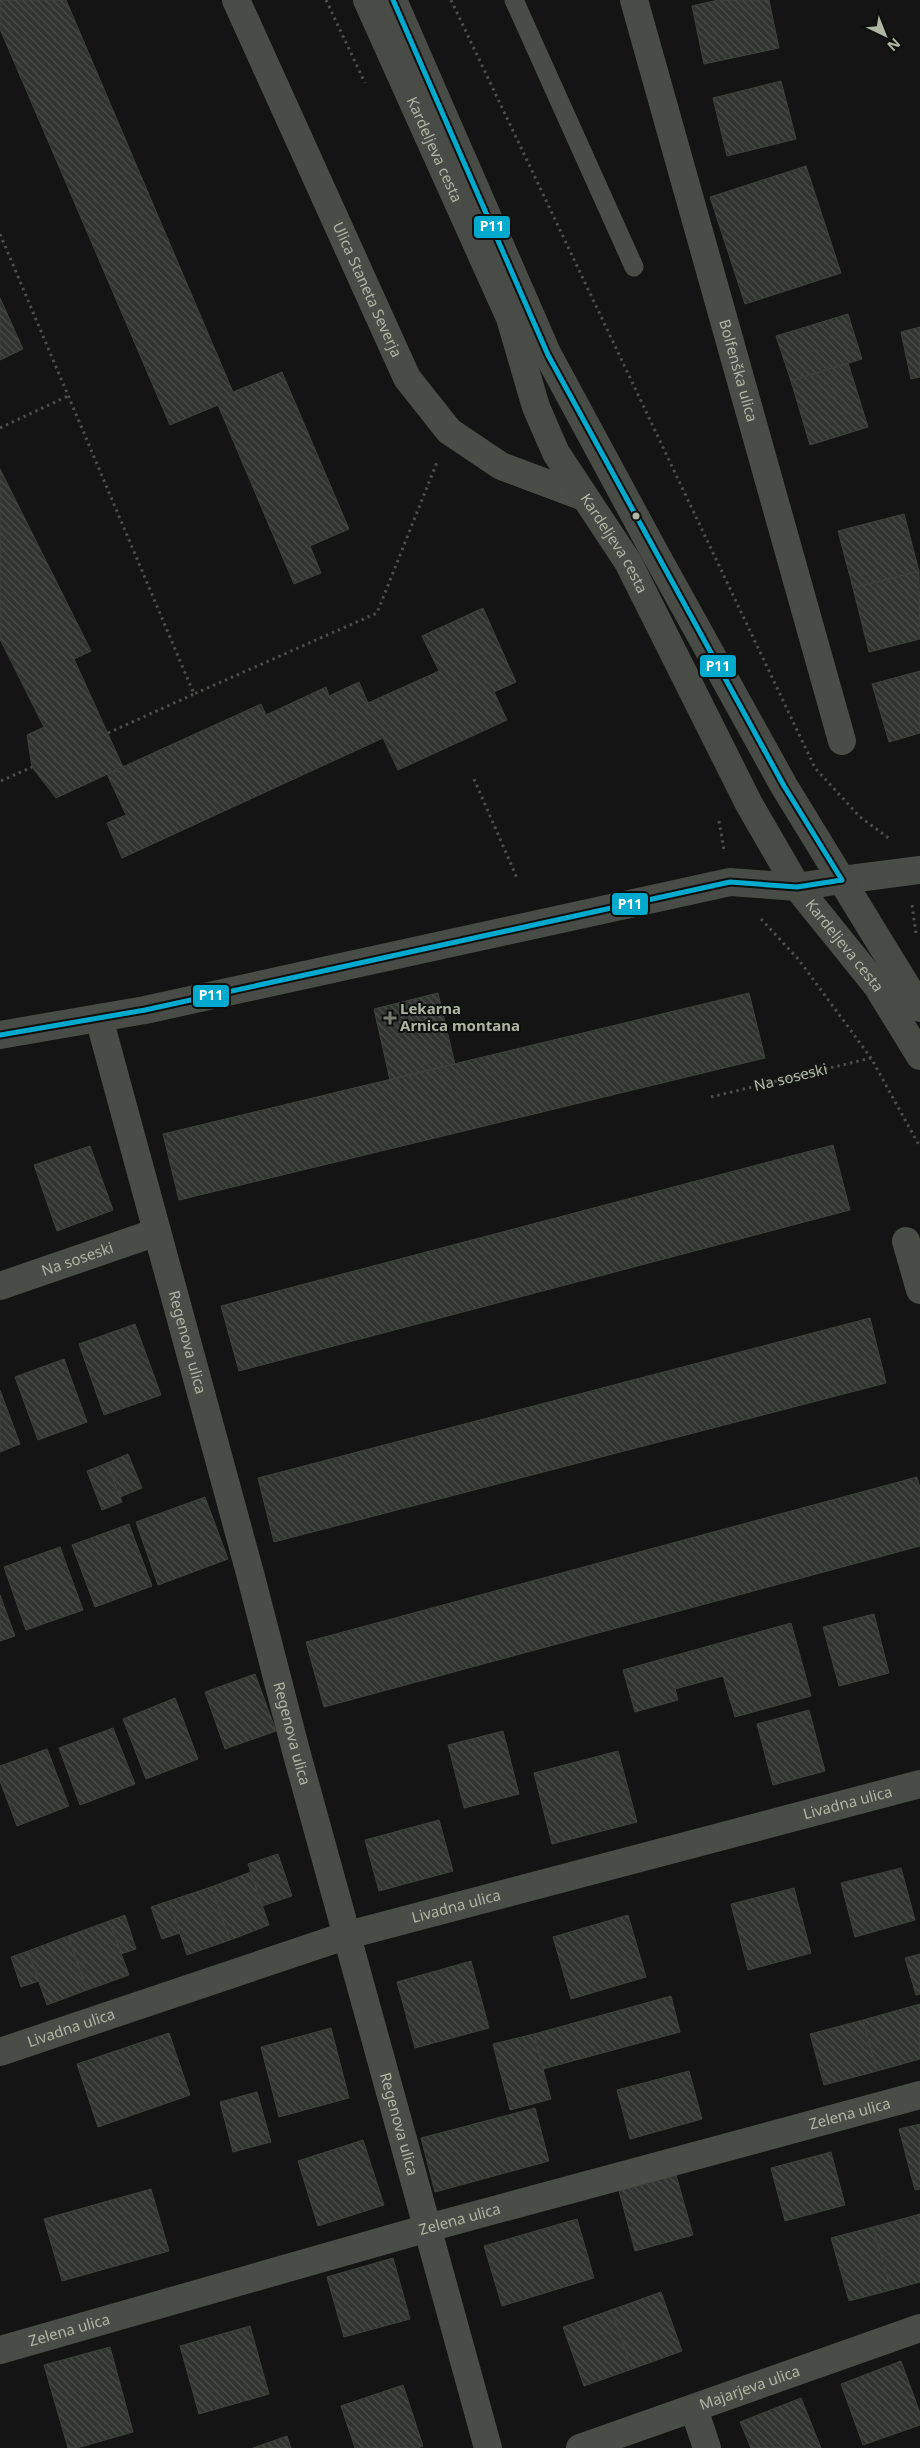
<svg xmlns="http://www.w3.org/2000/svg" width="920" height="2448" font-family="'Noto Sans',sans-serif">
<defs>
<pattern id="building-back-hatch" width="6" height="6" patternUnits="userSpaceOnUse" patternTransform="scale(1.25)"><rect width="6" height="6" fill="#313330"/><path d="M-1 5l2 2M0 0l6 6M5-1l2 2" fill="none" stroke="#4c4e4b"/></pattern>
</defs>
<rect width="100%" height="100%" fill="#141414"/>
<path fill="url(#building-back-hatch)" stroke="#3e413c" d="M0,0h66l167,392 49,-20 67,157 -39,17 11,27 -27,11 -76,-179 -48,20 -170,-396z
M718,0h51l10,48 -75,16 -12,-58z
M781,81l15,58 -69,17 -14,-58z
M806,166l35,107 -96,31 -35,-107z
M0,298l23,51 -23,11z
M848,314l14,45 -71,22 -15,-45z
M920,327v50l-9,2 -10,-47z
M848,363l20,64 -58,18 -19,-64z
M0,469l91,182 -17,8 49,108 -67,31 -24,-31 -5,-32 17,-8 -44,-88z
M904,514l15,57 -66,17 -15,-57z
M919,571l1,68 -51,13 -16,-64z
M483,608l33,74 -22,10 13,28 -109,50 -15,-32 -261,120 -15,-35 19,-8 -19,-41 154,-70 5,11 60,-28 3,9 30,-14 9,21 71,-32 -17,-35z
M920,671v62l-31,9 -17,-58z
M438,993l17,71 -65,16 -16,-71z
M749,993l16,65 -586,142 -16,-66z
M833,1145l17,65 -611,161 -18,-65z
M90,1146l23,64 -56,21 -23,-66z
M870,1318l16,65 -612,159 -16,-64z
M135,1324l26,71 -57,20 -25,-71z
M64,1359l23,63 -49,18 -23,-63z
M0,1390l20,54 -20,8z
M128,1454l14,34 -22,9 -13,-34z
M107,1463l15,39 -20,8 -15,-39z
M917,1477l3,11v58l-596,161 -18,-65z
M205,1497l23,62 -70,26 -22,-63z
M129,1524l23,62 -57,21 -23,-62z
M60,1547l23,63 -57,20 -22,-63z
M0,1595l15,41 -15,5z
M874,1614l15,59 -50,13 -16,-59z
M791,1623l20,73 -76,21 -12,-41 -48,13 3,11 -43,12 -12,-42z
M255,1674l21,57 -51,18 -20,-57z
M175,1698l23,61 -52,20 -23,-60z
M809,1710l16,61 -52,14 -16,-61z
M113,1728l22,56 -55,21 -21,-57z
M503,1731l16,63 -55,14 -16,-63z
M47,1749l22,57 -52,20 -17,-45v-15z
M618,1751l19,71 -85,22 -18,-71z
M439,1820l14,51 -74,20 -14,-51z
M278,1854l14,42 -30,10 -14,-42z
M901,1868l14,52 -60,17 -14,-54z
M251,1872l18,53 -39,15 -19,-53z
M211,1887l19,53 -43,15 -18,-54z
M794,1888l17,65 -63,17 -17,-66z
M169,1901l11,32 -18,6 -11,-32z
M125,1915l11,34 -15,5 -12,-33z
M628,1915l18,62 -75,22 -18,-62z
M109,1921l20,54 -42,15 -19,-54z
M68,1936l19,54 -40,15 -19,-54z
M28,1951l11,30 -18,6 -10,-30z
M920,1954v40l-4,1 -11,-37z
M471,1961l18,67 -74,20 -18,-66z
M671,1996l9,36 -137,37 -9,-35z
M920,2004v55l-43,12 -14,-51z
M863,2020l14,51 -53,14 -14,-51z
M331,2028l18,70 -70,19 -18,-70z
M169,2033l21,62 -92,32 -21,-63z
M534,2034l17,65 -41,11 -17,-66z
M689,2071l13,48 -72,20 -13,-49z
M257,2092l14,50 -38,10 -13,-50z
M535,2108l14,53 -114,31 -14,-54z
M920,2124v65l-5,1 -16,-61z
M363,2140l21,65 -66,21 -20,-65z
M831,2152l14,53 -60,16 -14,-53z
M676,2175l17,60 -58,16 -16,-60z
M151,2189l18,62 -107,30 -18,-62z
M920,2214v68l-29,8 -18,-63z
M577,2219l17,59 -92,28 -18,-60z
M873,2227l18,63 -42,11 -18,-63z
M393,2258l17,61 -66,18 -17,-60z
M661,2292l21,59 -50,18 -21,-59z
M611,2310l21,59 -48,17 -21,-59z
M250,2326l19,68 -70,20 -19,-68z
M110,2347l23,85 -56,16h-9l-24,-83z
M901,2361l19,52v12l-57,20 -22,-61z
M403,2385l20,61 -6,2h-62l-14,-42z
M801,2398l20,50h-70l-11,-26z
M287,2436l4,12h-38z"/>
<g fill="none" stroke-linecap="round" stroke-linejoin="round">
<g stroke="#4b4e49" stroke-width="3" stroke-dasharray="2.5 4" stroke-linecap="butt">
<path d="M326,0l39,83"/>
<path d="M451,0l364,768 45,49 30,22"/>
<path d="M0,234l194,460 183,-81 60,-151"/>
<path d="M0,428l68,-32"/>
<path d="M108,733l86,-39"/>
<path d="M474,779l43,99"/>
<path d="M1,781l31,-14"/>
<path d="M719,821l5,29"/>
<path d="M912,905l4,28"/>
<path d="M761,919l38,41 72,98 49,89"/>
<path id="s1" d="M711,1097l160,-39"/>
</g>
<path stroke="#4a4d47" stroke-width="19" d="M514,0l120,267"/>
<g stroke="#4a4d47" stroke-width="28">
<path id="s2" d="M236,0l171,378 42,53 52,35 83,31"/>
<path id="s3" d="M634,0l208,741"/>
<path d="M842,880l78,-10"/>
<path id="s4" d="M99,1018l152,559 45,174 192,697"/>
<path d="M906,1241l14,49"/>
<path id="s5" d="M0,1286l157,-54"/>
<path id="s6" d="M0,2052l348,-117 572,-151"/>
<path id="s7" d="M0,2350l428,-122 492,-133"/>
<path d="M694,2409l13,39"/>
<path id="s8" d="M580,2448l340,-120"/>
</g>
<g stroke="#484b46" stroke-width="28">
<path id="s9" d="M367,0l143,318 26,89 20,46 72,109 121,242 48,83 80,99 43,70"/>
<path d="M393,0l155,355 107,198 129,233 136,222"/>
<path d="M0,1035l145,-25 585,-128 67,5 45,-7"/>
</g>
<defs>
<path id="bus-1" d="M393,0l155,355 236,431 58,94
M0,1035l145,-25 585,-128 67,5 45,-7"/>
</defs>
<use href="#bus-1" stroke="#0e100e" stroke-width="9"/>
<use href="#bus-1" stroke="#00a9ce" stroke-width="5"/>
</g>
<circle fill="#adb7a3" stroke="#0e100e" stroke-width="2" cx="636" cy="516" r="4.5"/>
<path fill="#777e71" stroke="#0e100e" stroke-width="2" d="M387.5 1010.5h5v5h5v5h-5v5h-5v-5h-5v-5h5z"/>
<g text-anchor="middle" stroke-width="4" stroke-linejoin="round" paint-order="stroke">
<g font-size="15" fill="#adb7a3" stroke="#0e100e">
<text dy="5" stroke="none"><textPath href="#s9" startOffset="164">Kardeljeva cesta</textPath></text>
<text dy="5" stroke="none"><textPath href="#s2" startOffset="318">Ulica Staneta Severja</textPath></text>
<text dy="5" stroke="none"><textPath href="#s3" startOffset="385">Bolfenška ulica</textPath></text>
<text dy="5" stroke="none"><textPath href="#s9" startOffset="599">Kardeljeva cesta</textPath></text>
<text dy="5" stroke="none"><textPath href="#s9" startOffset="1064">Kardeljeva cesta</textPath></text>
<text dy="5" stroke="none"><textPath href="#s1" startOffset="82">Na soseski</textPath></text>
<text dy="5" stroke="none"><textPath href="#s5" startOffset="82">Na soseski</textPath></text>
<text dy="5" stroke="none"><textPath href="#s4" startOffset="336">Regenova ulica</textPath></text>
<text dy="5" stroke="none"><textPath href="#s4" startOffset="741">Regenova ulica</textPath></text>
<text dy="5" stroke="none"><textPath href="#s6" startOffset="884">Livadna ulica</textPath></text>
<text dy="5" stroke="none"><textPath href="#s6" startOffset="479">Livadna ulica</textPath></text>
<text dy="5" stroke="none"><textPath href="#s6" startOffset="75">Livadna ulica</textPath></text>
<text dy="5" stroke="none"><textPath href="#s7" startOffset="882">Zelena ulica</textPath></text>
<text dy="5" stroke="none"><textPath href="#s4" startOffset="1146">Regenova ulica</textPath></text>
<text dy="5" stroke="none"><textPath href="#s7" startOffset="478">Zelena ulica</textPath></text>
<text dy="5" stroke="none"><textPath href="#s7" startOffset="72">Zelena ulica</textPath></text>
<text dy="5" stroke="none"><textPath href="#s8" startOffset="180">Majarjeva ulica</textPath></text>
</g>
<g font-size="15" font-weight="bold" fill="#adb7a3" stroke="#0e100e" text-anchor="start">
<text x="400" y="1014">Lekarna<tspan x="400" dy="17">Arnica montana</tspan></text>
</g>
</g>
<g stroke="#0e100e" stroke-width="2">
<rect x="473" y="215" width="38" height="24" rx="5" fill="#00a9ce"/>
<rect x="699" y="654" width="38" height="24" rx="5" fill="#00a9ce"/>
<rect x="611" y="892" width="38" height="24" rx="5" fill="#00a9ce"/>
<rect x="192" y="984" width="38" height="24" rx="5" fill="#00a9ce"/>
</g>
<g font-size="14" text-anchor="middle" font-weight="bold" fill="#fff">
<text x="492" y="231">P11</text>
<text x="718" y="671">P11</text>
<text x="630" y="909">P11</text>
<text x="211" y="1000">P11</text>
</g>
<g transform="translate(885 35) rotate(137)" stroke="#0e100e" stroke-width="4" paint-order="stroke">
<path d="M0-4L9 19L0 12L-9 19Z" fill="#adb7a3"/>
<text y="-8" font-size="14" font-weight="bold" text-anchor="middle" fill="#adb7a3">N</text>
</g>
</svg>
